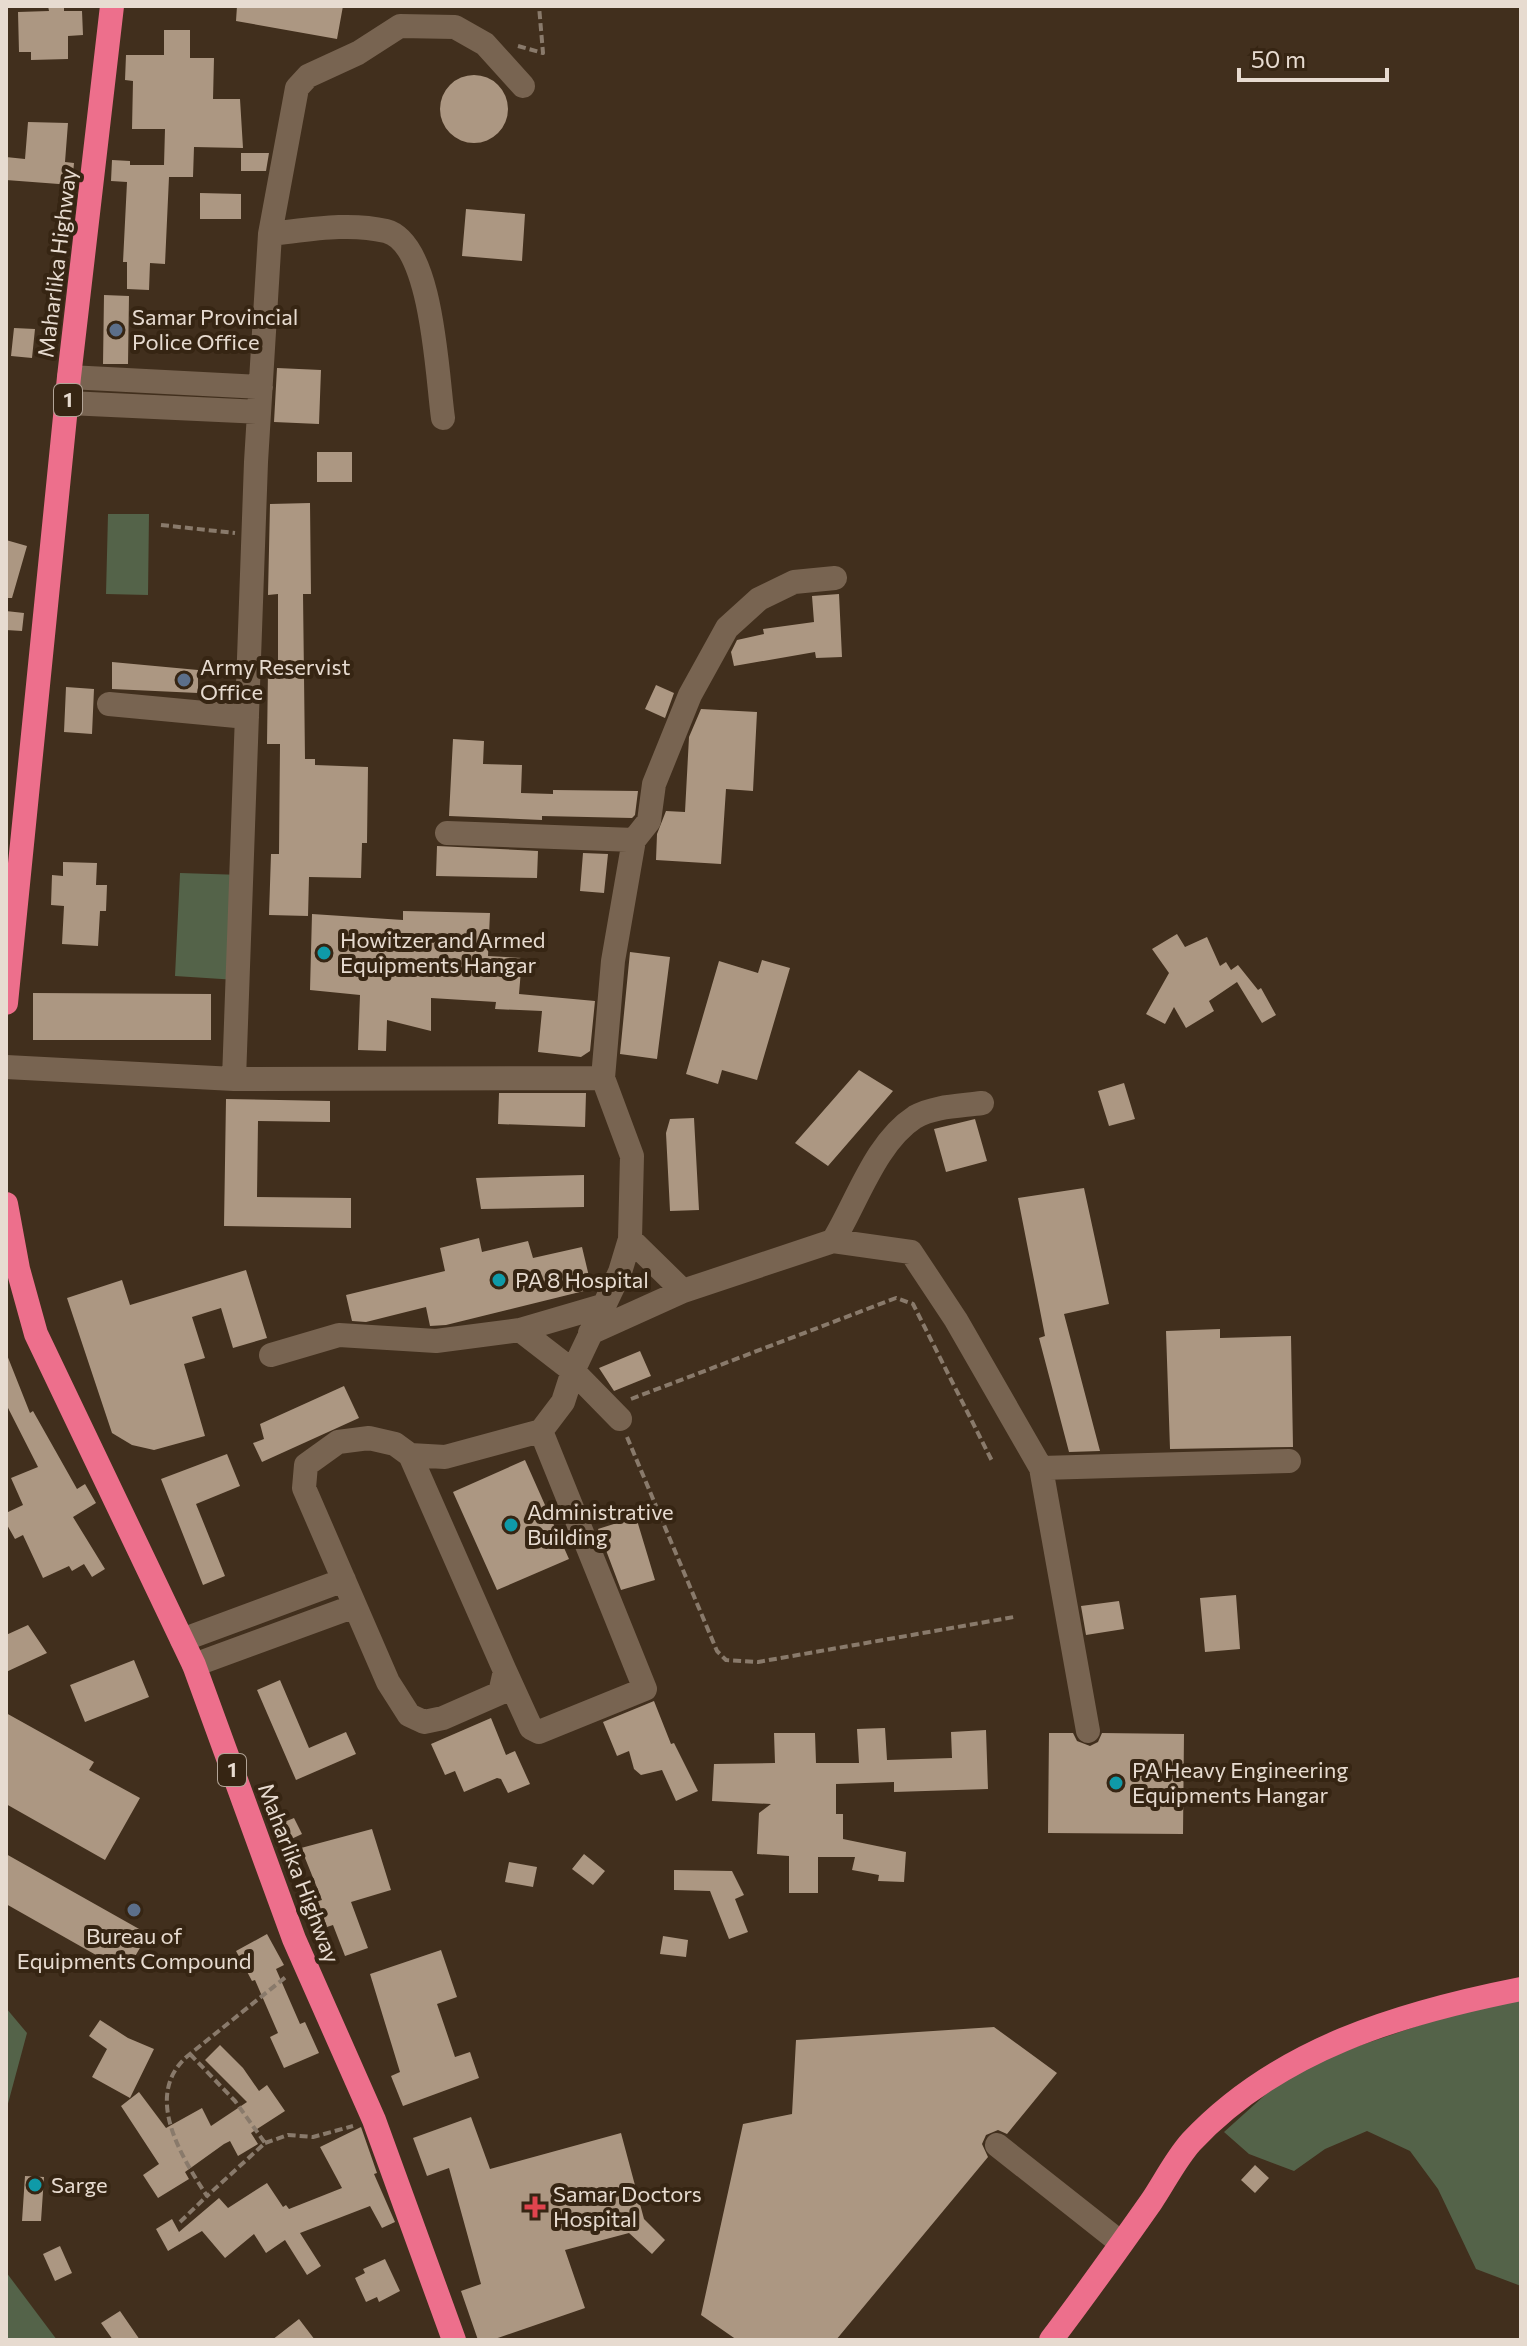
<svg xmlns="http://www.w3.org/2000/svg" width="1527" height="2346" font-family="Commissioner,sans-serif">
<rect width="100%" height="100%" fill="#412f1d"/>
<path fill="#546349" d="M108,514h41l-1,81 -42,-1z
M180,873l63,2 -6,105 -62,-4z
M1521,1995v291l-45,-17 -38,-80 -28,-38 -43,-20 -42,18 -31,22 -45,-17 -25,-22 51,-46 60,-32 162,-55z
M6,2008l21,25 -21,78z
M6,2272l51,68h-51z"/>
<path fill="#ac9782" d="M48,6h16v5h18l1,24 -15,1v23l-37,1v-8h-12l-1,-40 31,-1z
M237,6h106l-6,33 -101,-18z
M164,30h26v28h24l-1,41h27l3,49 -49,-1 -1,30h-24l-4,87 -15,-1 -1,27 -22,-1v-27h-4l4,-80 -16,-1 1,-21 18,1v4h34l1,-36h-33l1,-48 -8,-1 1,-25h38z
M440 109a34 34 0 1 1 68 0a34 34 0 1 1-68 0Z
M28,122l40,1 -3,39 9,1 -2,22 -66,-5v-23l19,2z
M241,153h28l-3,18h-25z
M200,193l41,1v25h-41z
M466,209l59,5 -3,47 -60,-5z
M104,295l25,1 -1,68h-25z
M14,328l21,1 -3,29 -21,-2z
M277,368l44,2 -2,54 -45,-2z
M317,452h35v30h-35z
M310,503l1,91h-8l2,165h10v6l53,2 -1,76h-5l-1,35 -52,-1 -1,39 -39,-1 2,-61h8l1,-110h-13l1,-75h10v-75l-10,1 2,-91z
M6,540l21,6 -15,52h-6z
M839,594l3,63 -26,1 -1,-6 -81,14 -3,-14 6,-12 27,-6 -1,-5 51,-7 -2,-26z
M6,611l18,2 -2,18 -16,-1z
M112,662l86,8v23l-86,-4z
M656,685l18,8 -9,25 -20,-9z
M66,687l28,2 -2,45 -28,-2z
M701,709l56,3 -4,79 -27,-2 -5,75 -65,-4 1,-26 9,-23 19,1 4,-75z
M453,739l31,2 -1,23 39,1 -1,28 32,1v-4l85,1 -3,24 -3,3 -90,-2v4l-93,-4z
M437,846l101,5 -1,27 -101,-2z
M583,853l25,1 -4,39 -24,-2z
M63,862l34,1 -1,22h11l-1,26h-6l-2,35 -36,-2 2,-38 -13,-1 1,-30 11,1z
M403,911l87,2 -2,43 34,2 -3,36 76,7 -5,50 -9,6 -43,-5 4,-41 -47,-2 1,-7 -65,-4v33l-44,-11 -1,31 -28,-1 2,-55 -50,-5 2,-76 91,6z
M1177,934l8,13 22,-10 13,29 6,-4 5,8 7,-5 20,25 3,-2 15,27 -14,8 -25,-41 -28,19 5,10 -28,17 -12,-21 -9,17 -19,-10 23,-41 -17,-24z
M630,952l40,5 -13,102 -37,-5z
M762,960l28,8 -33,112 -35,-10 -4,14 -32,-10 33,-113 39,12z
M33,993l178,1v46h-178z
M859,1070l34,21 -65,75 -33,-23z
M1124,1083l11,36 -26,7 -11,-35z
M499,1093h87l-1,34 -87,-3z
M226,1099l104,2v21l-72,-1 -1,76 94,1v30l-127,-2z
M694,1118l5,92 -29,1 -4,-78 4,-14z
M975,1119l12,42 -41,11 -12,-43z
M584,1175v32l-103,2 -5,-31z
M1084,1188l25,116 -45,10 36,137 -31,1 -30,-114 6,-2 -27,-138z
M479,1238l3,14 46,-11 5,17 49,-11 10,42 -146,36 -16,1 -4,-19 -60,15 -14,-1 -6,-26 99,-24 -5,-23z
M246,1270l21,68 -34,10 -12,-40 -29,9 13,41 -21,6 21,72 -51,14 -22,-5 -20,-12 -45,-135 55,-18 8,25z
M1220,1329v9l71,-2 2,111 -123,2 -4,-118z
M640,1351l11,25 -37,15 -15,-23z
M7,1355l23,58 3,-2 44,78 8,-5 11,19 -23,14 32,52 -13,8 -8,-13 -12,7 -3,-5 -26,12 -20,-43 -8,4 -9,-16v-10l17,-8 -12,-27 27,-11 -32,-63z
M344,1386l15,32 -97,44 -9,-19 11,-4 -4,-15z
M227,1454l13,32 -44,18 29,72 -22,9 -42,-106z
M525,1460l44,99 -72,31 -44,-98z
M636,1517l19,63 -34,10 -23,-61z
M1236,1595l4,54 -35,3 -5,-54z
M1119,1601l5,28 -38,6 -5,-29z
M28,1625l19,28 -41,19v-37z
M134,1660l15,37 -64,25 -15,-37z
M280,1680l29,68 37,-16 10,22 -60,26 -39,-90z
M654,1701l17,43 3,-1 24,48 -22,10 -14,-31 -21,5 -7,-6 -5,-18 -12,5 -14,-34z
M6,1713l88,49 -5,8 51,28 -35,62 -99,-56z
M491,1718l15,37 9,-4 15,33 -22,9 -7,-14 -4,-1 -33,14 -9,-21 -10,4 -14,-31z
M885,1728l2,32 65,-2 -1,-26 35,-2 2,59 -94,3v-10l-58,2v30h7v25l63,13 -2,30 -26,-1 1,-6 -27,-5 3,-13h-37v36h-29v-37l-32,-2 2,-41 12,-9 -59,-3 2,-37 61,-1 -1,-30h41l1,30h43l-2,-34z
M1049,1733h24l4,8 13,5 8,-4 4,-9 82,1 -1,100 -135,-1z
M294,1818l8,16 -17,8 -8,-17z
M372,1829l19,61 -40,12 17,46 -23,8 -12,-31 -6,2 -9,-26 4,-1 -21,-52z
M6,1854l142,80 -22,38 -120,-68z
M584,1854l21,17 -12,14 -21,-16z
M509,1862l28,5 -4,20 -28,-5z
M674,1870l58,1 12,24 -9,4 13,33 -19,7 -19,-48 -36,-1z
M267,1934l17,31 -8,4 24,55 5,-2 14,31 -35,15 -14,-31 8,-4 -23,-53 -3,1 -16,-30z
M663,1936l25,4 -2,17 -26,-3z
M441,1950l16,47 -20,7 18,53 15,-5 9,26 -76,28 -12,-30 9,-4 -30,-98z
M100,2020l28,18 26,11 -24,49 -38,-21 15,-28 -18,-13z
M994,2027l63,46 -50,61 -9,-4 -12,5 -4,9 6,13 -152,183h-99l-36,-25 42,-191 49,-10 4,-74z
M220,2045l23,23 16,23 8,-6 18,26 -34,22 7,11 -20,12 -8,-15 -6,3 -39,28 4,7 -31,19 -15,-23 16,-11 -38,-58 18,-14 27,36 36,-20 9,18 36,-24 -42,-42z
M471,2117l19,52 131,-36 23,86 21,21 -13,14 -23,-21 -64,17 20,58 -93,32h-14l-17,-49 20,-7 -32,-116 -22,8 -14,-38z
M361,2127l16,46 -3,1 21,48 -13,6 -12,-22 -70,27 21,33 -14,9 -22,-35 -19,13 -12,-19 -29,24 -23,-27 -34,20 -12,-22 16,-10 7,13 40,-34 9,10 39,-25 16,24 3,-2 3,4 53,-21 -22,-41z
M1255,2165l14,13 -14,15 -14,-13z
M25,2176l19,1 -3,44h-19z
M60,2246l12,27 -17,8 -12,-27z
M385,2259l15,32 -21,11 -2,-5 -11,5 -11,-24 10,-5 -2,-4z
M120,2311l20,29h-27l-12,-17z
M299,2319l16,21h-43z"/>
<g fill="none" stroke-linecap="round" stroke-linejoin="round">
<path stroke="#897a6b" stroke-width="4" stroke-dasharray="8 4" stroke-linecap="butt" d="M518,46l25,7 -4,-47
M161,525l74,8
M631,1399l265,-101 17,6 79,157
M627,1437l90,214 9,9 32,2 256,-45
M190,2054l45,47 30,42 -58,53c-26,-40 -66,-103 -17,-142l97,-78
M265,2143l23,-8 25,2 40,-11
M180,2222l27,-26"/>
<path stroke="#786451" stroke-width="24" d="M270,234c38,-4 78,-12 116,-3 47,12 51,146 57,187
M69,377l192,10
M68,403l191,9
M109,704l138,13
M447,833l187,7
M6,1067l228,12 369,-1
M234,1079l22,-617 14,-228 27,-146 11,-12 50,-23 42,-27 55,1 30,17 38,42
M630,1239l53,52
M833,1241c24,-39 42,-98 82,-124 19,-11 46,-11 67,-14
M520,1330l53,41 47,48
M590,1333l93,-42 150,-50 78,11 45,68 85,148 47,263
M271,1355l68,-20 97,6 84,-11 82,-24
M410,1455l95,216 -5,22 -57,25 -19,4 -15,-7 -21,-33 -84,-194 2,-23 32,-23 31,-4 26,6 15,11 35,2 96,-26 22,-29 10,-31 47,-99 10,-33 2,-83 -29,-78 10,-117 21,-121 15,-19 5,-37 36,-89 37,-67 32,-29 35,-17 41,-4
M1041,1468l248,-7
M182,1640l162,-60
M194,1665l161,-59
M505,1671l26,57 8,4 106,-43 -104,-258
M997,2145l124,98"/>
<path stroke="#ed6f8c" stroke-width="24" d="M6,1003l63,-626 43,-371
M6,1204l12,65 18,65 158,331 100,274 80,181 80,220
M1051,2340c34,-45 67,-91 100,-138 13,-19 24,-42 40,-60 87,-93 209,-129 330,-153"/>
</g>
<g fill="#5c6f8a" stroke="#362513" stroke-width="3">
<circle cx="116" cy="330" r="8"/>
<circle cx="184" cy="680" r="8"/>
<circle cx="134" cy="1910" r="8"/>
</g>
<g fill="#0f9aa8" stroke="#362513" stroke-width="3">
<circle cx="324" cy="953" r="8"/>
<circle cx="499" cy="1280" r="8"/>
<circle cx="511" cy="1525" r="8"/>
<circle cx="1116" cy="1783" r="8"/>
<circle cx="35" cy="2185" r="8"/>
</g>
<path fill="#e0444e" stroke="#362513" stroke-width="3" d="M531 2195h8v8h8v8h-8v8h-8v-8h-8v-8h8z"/>
<g text-anchor="middle" stroke-width="8" stroke-linejoin="round" paint-order="stroke">
<g fill="#362513" stroke="#b2a497" stroke-width="2">
<rect x="54" y="384" width="28" height="32" rx="6"/>
<rect x="218" y="1754" width="28" height="32" rx="6"/>
</g>
<g font-size="20" font-weight="bold" fill="#e7dbd0">
<text x="68" y="407">1</text>
<text x="232" y="1777">1</text>
</g>
<g font-size="22" fill="#e7dbd0" stroke="#362513">
<text transform="translate(57 263) rotate(-83)" y="8">Maharlika Highway</text>
<text transform="translate(299 1873) rotate(69)" y="8">Maharlika Highway</text>
</g>
<g font-size="22" fill="#e7dbd0" stroke="#362513" text-anchor="start">
<text x="132" y="325">Samar Provincial<tspan x="132" dy="25">Police Office</tspan></text>
<text x="200" y="675">Army Reservist<tspan x="200" dy="25">Office</tspan></text>
<text x="340" y="948">Howitzer and Armed<tspan x="340" dy="25">Equipments Hangar</tspan></text>
<text x="515" y="1288">PA 8 Hospital</text>
<text x="527" y="1520">Administrative<tspan x="527" dy="25">Building</tspan></text>
<text x="1132" y="1778">PA Heavy Engineering<tspan x="1132" dy="25">Equipments Hangar</tspan></text>
<text x="134" y="1944" text-anchor="middle">Bureau of<tspan x="134" dy="25">Equipments Compound</tspan></text>
<text x="51" y="2193">Sarge</text>
<text x="553" y="2202">Samar Doctors<tspan x="553" dy="25">Hospital</tspan></text>
</g>
</g>
<rect width="1527" height="2346" fill="none" stroke="#e7dbd0" stroke-width="16"/>
<path d="M1239 68v12h148v-12" fill="none" stroke="#e7dbd0" stroke-width="4"/>
<text x="1251" y="68" font-size="24" fill="#e7dbd0" stroke="#362513" stroke-width="6" paint-order="stroke">50 m</text>
</svg>
